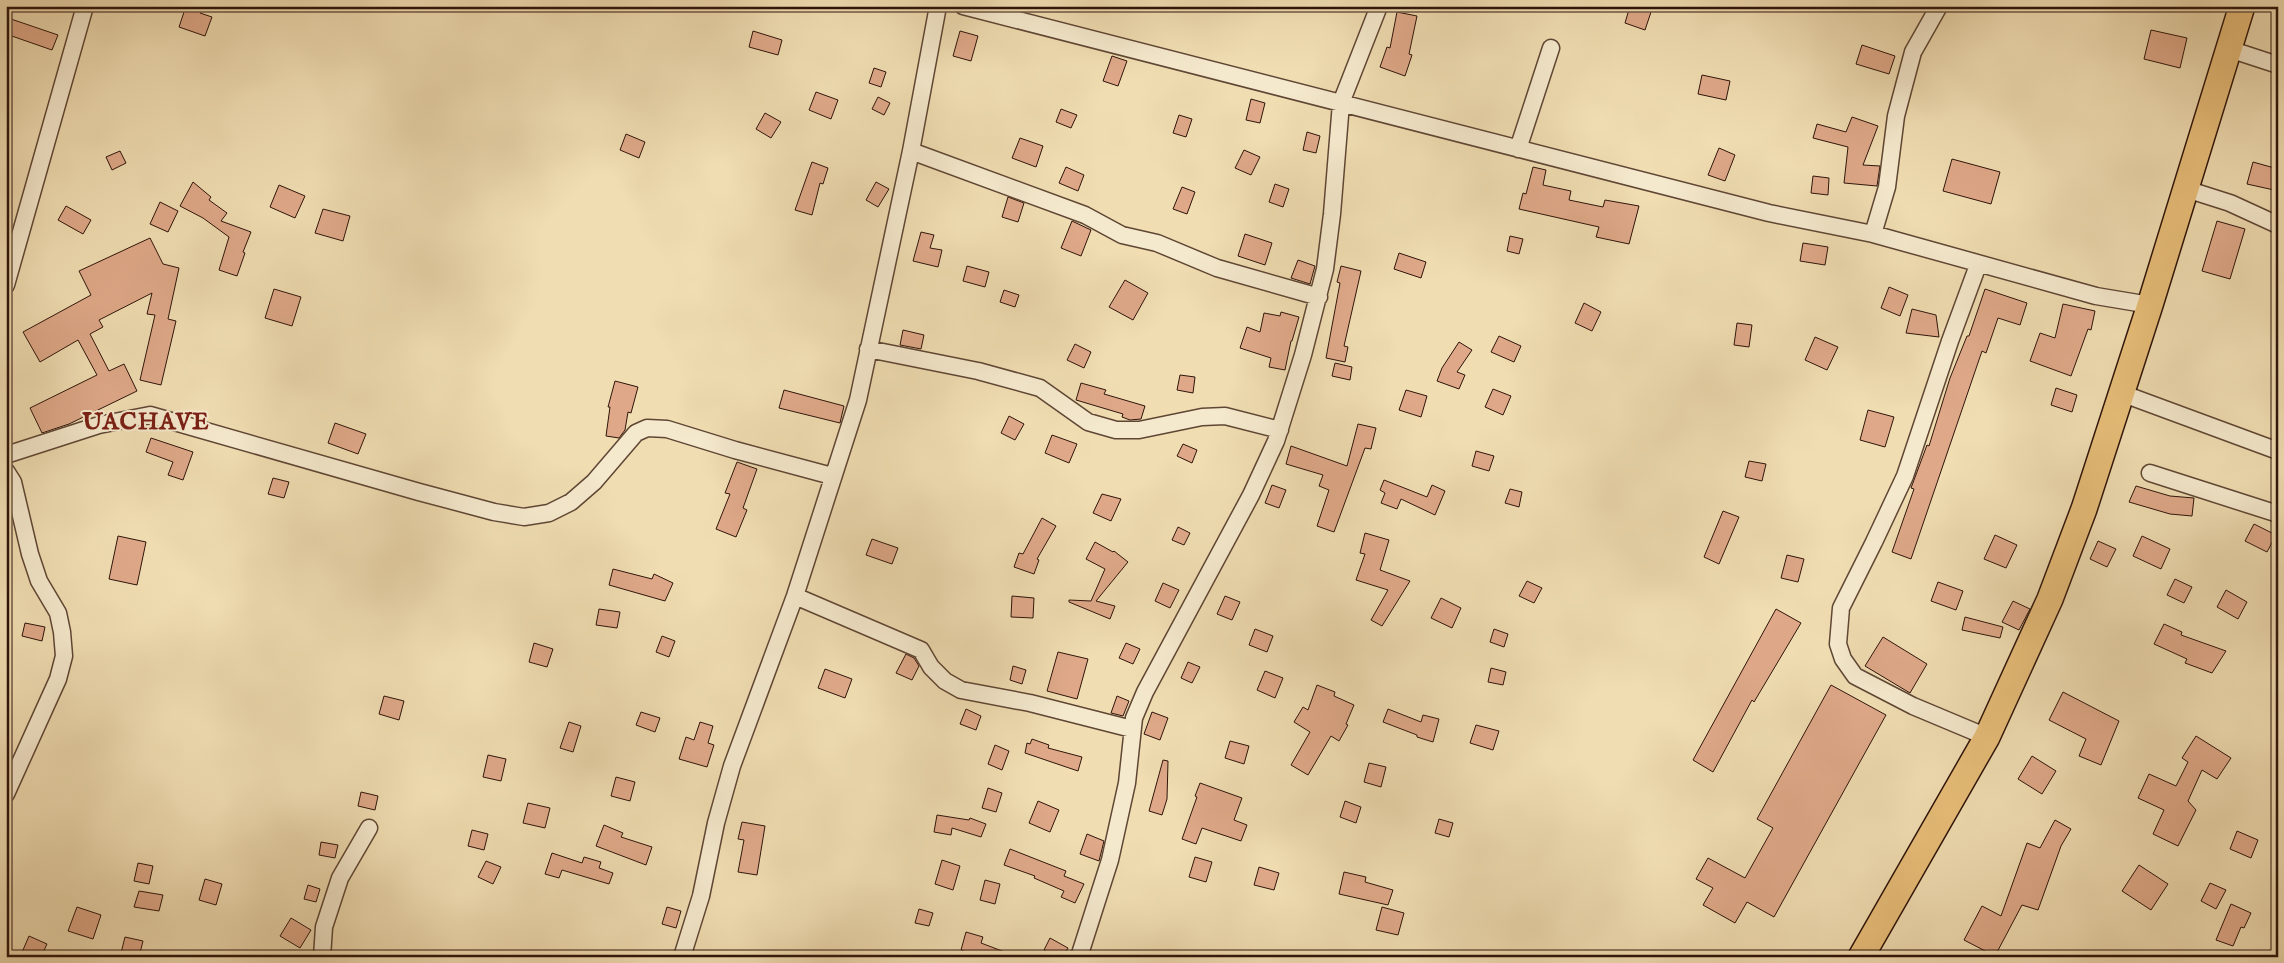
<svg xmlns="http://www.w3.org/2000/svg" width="2284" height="963" font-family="'IM FELL English',serif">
<rect width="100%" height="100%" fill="#f0ddb2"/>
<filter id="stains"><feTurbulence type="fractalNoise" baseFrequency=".004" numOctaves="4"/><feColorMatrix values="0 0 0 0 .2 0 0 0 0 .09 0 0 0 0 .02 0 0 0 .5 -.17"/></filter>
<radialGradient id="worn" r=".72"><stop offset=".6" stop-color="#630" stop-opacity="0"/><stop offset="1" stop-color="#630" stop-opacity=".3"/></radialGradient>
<path fill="#dfa989" stroke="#2f140a" d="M186,6h17l-3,7 12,4 -7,19 -26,-9z
M1630,6h23l-8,24 -20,-7z
M1397,12l20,4 -8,38 3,1 -7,21 -25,-9 7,-20 3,1z
M11,19l47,16 -6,15 -46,-16z
M2151,30l36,8 -7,30 -36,-9z
M753,31l29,9 -4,15 -29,-8z
M960,31l18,5 -7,25 -18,-5z
M1862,45l33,11 -6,18 -33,-10z
M1112,56l15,5 -9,25 -15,-5z
M874,68l12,4 -5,15 -12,-4z
M1702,75l28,6 -4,19 -28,-6z
M816,92l22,8 -7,19 -22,-9z
M878,97l12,6 -6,12 -12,-6z
M1251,99l14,4 -5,20 -14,-3z
M1061,109l16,6 -6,13 -15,-6z
M765,113l16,9 -10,16 -15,-9z
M1179,115l13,4 -6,18 -13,-4z
M1852,117l26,9 -15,39 17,1 -3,20 -33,-3 4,-36 -35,-9 4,-14 29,8z
M1307,132l13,4 -4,17 -13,-3z
M626,134l19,8 -6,16 -19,-8z
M1020,138l23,8 -7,21 -24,-9z
M1719,148l16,7 -10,26 -17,-6z
M1244,150l16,7 -9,18 -16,-7z
M120,151l6,12 -14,7 -6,-13z
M1952,159l48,13 -9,32 -48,-13z
M812,162l16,6 -5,16 -3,-1 -8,32 -17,-5z
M2253,162l25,7 -4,21 -27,-6z
M1066,167l18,8 -6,16 -19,-8z
M1533,167l13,3 -3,15 28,6 -2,9 34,7 2,-7 34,6 -10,38 -33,-7 3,-10 -80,-18 4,-16 3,1z
M1813,176l16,2 -1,17 -17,-2z
M193,182l18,15 -2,3 18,13 -6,8 30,11 -8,20 2,1 -8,23 -18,-6 10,-33 -26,-19 -23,-12z
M876,182l13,7 -11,18 -12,-7z
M1275,184l14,5 -6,18 -14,-5z
M279,185l26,11 -10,22 -25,-11z
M1182,187l13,5 -8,22 -14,-5z
M1008,197l16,6 -6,19 -16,-5z
M160,202l18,9 -10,21 -18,-8z
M66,206l25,14 -8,14 -25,-14z
M323,209l27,7 -7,25 -28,-8z
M1072,221l19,9 -10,26 -20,-8z
M2217,221l28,8 -15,50 -28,-8z
M921,232l13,3 -4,13 12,2 -4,17 -25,-6z
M1245,234l27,9 -7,22 -27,-9z
M1510,236l13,3 -4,15 -12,-3z
M150,238l13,26 16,4 -11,51 8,2 -15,64 -21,-5 15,-65 -8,-1 5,-21 -53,27 4,7 -13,7 19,37 15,-7 13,27 -68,33 -27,9 -12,-25 67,-33 -19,-35 -38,22 -17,-30 68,-37 -12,-24z
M1803,243l25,4 -3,18 -25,-4z
M1399,253l27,9 -5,16 -27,-9z
M1298,260l17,6 -5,18 -19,-6z
M967,266l22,6 -4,15 -22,-6z
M1341,266l20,5 -17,75 4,1 -3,15 -19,-4 14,-75 -3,-1z
M1125,280l23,13 -15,27 -24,-13z
M1889,287l19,8 -8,21 -19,-8z
M274,289l27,8 -9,29 -27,-8z
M1985,289l42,14 -7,22 -22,-7 -12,35 -4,-2 -71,208 -19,-7 22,-63 -3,-1 16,-43 2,1 21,-68 17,-42h2z
M1004,290l15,5 -4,12 -15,-5z
M1584,303l17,9 -9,19 -17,-8z
M2063,304l32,7 -4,19 -3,-1 -17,47 -41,-15 10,-28 15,5z
M1912,309l24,6 3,22 -33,-4z
M1281,312l18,5 -7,24h-1l-6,29 -16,-3 2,-9 -31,-10 7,-21 13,5 4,-19 16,3z
M1737,323l15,2 -3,22 -15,-2z
M903,330l21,5 -3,14 -21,-4z
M1499,336l22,10 -7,16 -23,-10z
M1815,337l23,10 -11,23 -22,-10z
M1459,342l13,8 -15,22 8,3 -6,14 -22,-8 5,-13z
M1075,344l16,8 -7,16 -17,-8z
M1335,363l17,4 -2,13 -18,-4z
M1180,375l15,2 -2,16 -16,-3z
M615,381l23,6 -7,26 -3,-1 -3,18 -6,8 -13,-2 4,-29h-2z
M1081,383l25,7 -2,4 41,12 -4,13 -11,1 -8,-3 1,-3 -47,-14z
M2056,388l21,7 -5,17 -21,-7z
M1493,389l18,7 -8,19 -18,-8z
M784,390l60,16 -4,17 -61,-15z
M1406,390l21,6 -6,21 -22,-7z
M1868,410l26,7 -9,30 -25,-7z
M1009,416l15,8 -9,16 -14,-7z
M335,423l31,11 -8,20 -30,-11z
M1358,424l18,4 -5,21 -6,-1 -31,84 -17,-6 12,-36 -10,-4 4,-11 -37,-11 5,-18 56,20z
M1052,435l25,9 -8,19 -24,-10z
M151,438l42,14 -10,28 -15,-5 5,-13 -27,-10z
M1183,444l14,6 -5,13 -15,-7z
M1476,451l18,5 -5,15 -17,-5z
M1749,461l17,3 -4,17 -17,-4z
M737,462l20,7 -14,39 4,2 -11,27 -20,-8 14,-35 -5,-1z
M273,478l16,4 -5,16 -16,-4z
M1384,480l43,17 5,-12 13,6 -10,24 -34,-16 -4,10 -16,-6 4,-10 -5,-3z
M1272,485l14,5 -7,18 -14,-5z
M2136,486l34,10 24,2 -2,18 -22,-2 -41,-12z
M1510,489l12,3 -3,15 -14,-4z
M1102,494l19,5 -10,22 -18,-8z
M1723,511l16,6 -20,47 -15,-7z
M1042,518l14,8 -19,33 2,1 -5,14 -20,-7 5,-14 4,1z
M2254,524l22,11 -9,17 -22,-11z
M1178,527l12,6 -6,12 -12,-5z
M1365,533l24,7 -9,30 30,11 -28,45 -11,-6 17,-30 -32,-10 9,-26 -5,-1z
M1995,535l22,10 -11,23 -22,-9z
M118,536l28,6 -9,43 -28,-6z
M2142,536l28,13 -9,20 -28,-13z
M872,539l26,9 -6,16 -26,-9z
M2098,541l18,8 -9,18 -17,-8z
M1095,542l18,10 1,-1 14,11 -32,39 19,5 -5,13 -41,-17v-2l22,1 14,-32 -19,-10z
M1787,555l17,4 -6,23 -17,-4z
M613,569l39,10 2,-5 19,9 -8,18 -56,-16z
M2175,579l17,8 -8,16 -17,-8z
M1527,581l15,7 -8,15 -15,-7z
M1938,582l25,9 -7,19 -25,-9z
M1163,583l16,7 -9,18 -15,-7z
M2226,590l21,12 -9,17 -21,-12z
M1012,596l22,2 -1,20 -22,-1z
M1225,596l15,6 -8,18 -15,-6z
M1441,598l20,10 -9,20 -21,-10z
M2013,601l17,8 -11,21 -17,-8z
M599,609l21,3 -3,16 -21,-3z
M1776,609l25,14 -47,79 -2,-2 -39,72 -20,-12z
M1965,617l38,10 -3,11 -38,-8z
M25,623l20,4 -3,14 -20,-5z
M2164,624l18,8 -1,3 45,16 -14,22 -27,-10 2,-4 -33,-15z
M1255,629l18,7 -6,16 -18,-7z
M1494,629l14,5 -4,13 -14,-5z
M662,636l13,5 -6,16 -13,-5z
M1883,637l44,27 -17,29 -45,-27z
M534,643l19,6 -6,18 -18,-5z
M1126,643l14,6 -7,15 -14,-6z
M1058,652l30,7 -11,40 -30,-8z
M906,654l8,4 5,8 -7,14 -16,-7z
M1188,662l12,5 -8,16 -11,-5z
M1013,666l13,4 -4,14 -12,-4z
M1491,668l15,4 -3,13 -15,-3z
M825,669l27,10 -7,19 -27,-10z
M1265,671l18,7 -8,20 -18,-8z
M1317,685l18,7 -1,4 20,9 -8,19 2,1 -9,16 -8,-5 -23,39 -17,-10 19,-33 -16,-10 9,-15 5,3z
M1831,685l55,30 -112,202 -27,-15 -12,21 -32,-18 10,-17 -17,-9 12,-21 37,20 28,-50 -16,-9z
M2063,692l56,29 -18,44 -22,-9 7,-17 -37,-19z
M384,696l20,5 -5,19 -20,-6z
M1117,696l12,5 -6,15 -12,-3z
M966,709l15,7 -5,14 -16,-6z
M1388,709l33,13 2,-7 16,4 -6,23 -16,-5v-2l-34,-13z
M641,712l19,6 -5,14 -19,-7z
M1152,712l16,6 -8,22 -16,-6z
M569,722l12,4 -8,26 -13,-4z
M700,722l13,4 -5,17 6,2 -7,22 -28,-8 7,-22 8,3z
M1476,725l23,6 -6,19 -23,-7z
M2196,736l35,22 -14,21 -15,-9 -14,31 8,9 -18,36 -25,-12 11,-24 -26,-12 11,-24 27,12 12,-24 -6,-4z
M1032,739l17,6 -1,3 34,9 -4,14 -53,-18 2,-10 3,1z
M1230,741l19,5 -5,18 -19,-6z
M995,745l14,6 -7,19 -14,-6z
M488,755l18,4 -5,22 -18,-4z
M2032,756l24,15 -14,23 -24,-15z
M1163,760l5,1 -1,38 -5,16 -13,-4z
M1369,763l17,4 -5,20 -17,-5z
M616,777l19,5 -5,19 -19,-5z
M1200,783l42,15 -8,22 13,5 -6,16 -39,-13 -6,16 -14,-5 15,-42 -2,-1z
M988,788l14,5 -6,19 -14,-4z
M361,792l17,4 -3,14 -17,-4z
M1038,801l21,9 -9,22 -21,-9z
M1345,801l16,6 -5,16 -16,-6z
M528,803l22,5 -5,20 -22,-5z
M937,815l32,5 1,-2 16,6 -5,13 -29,-9 -1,7 -17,-3z
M1439,819l14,4 -4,14 -14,-4z
M2055,820l16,9 -10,17 -23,64 -16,-5 -27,51 -31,-16 18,-34 19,10 26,-73 13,5z
M742,822l23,4 -8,49 -19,-3 6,-32 -6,-1z
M604,825l19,8 -2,4 31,10 -6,18 -50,-19z
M472,830l16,4 -4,16 -16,-4z
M2237,831l21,9 -7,18 -21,-9z
M1087,834l17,7 -5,20 -19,-7z
M321,842l17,3 -3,13 -16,-3z
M1010,849l56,22 -2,5 20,8 -9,19 -14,-6 3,-6 -30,-13 1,-2 -31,-11z
M552,853l30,10 2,-6 17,5 -2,6 14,5 -4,11 -47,-14 -3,8 -14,-4z
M1195,857l17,5 -6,20 -17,-5z
M942,860l18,6 -7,24 -18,-6z
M486,861l15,6 -8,17 -15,-7z
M138,863l15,3 -4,18 -15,-3z
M2139,865l29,19 -17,26 -29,-19z
M1259,867l20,6 -5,17 -20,-5z
M1344,872l22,5 -1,5 28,8 -5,15 -49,-11z
M205,879l17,5 -6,21 -17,-5z
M985,880l15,4 -5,20 -15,-4z
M2210,883l16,7 -10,19 -15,-8z
M308,885l12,4 -4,13 -12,-3z
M139,891l24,4 -4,16 -25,-4z
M2231,904l20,9 -7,15 -3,-1 -8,19 -17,-6z
M77,907l24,8 -8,24 -25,-8z
M667,907l14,4 -5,17 -14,-4z
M1382,907l22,6 -6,22 -22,-5z
M919,909l14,4 -4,13 -14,-3z
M291,918l20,12 -11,18 -20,-12z
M966,932l17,5 -2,6 29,11 -1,3h-26l-22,-7z
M29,936l18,8 -6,13h-21z
M125,937l18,4 -4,16 -18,-4z
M1050,938l18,10 -5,9h-7l-12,-7z"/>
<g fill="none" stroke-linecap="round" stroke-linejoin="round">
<defs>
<path id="street" d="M963,6l806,207 104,21 223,62 54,9
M2229,49l49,16
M1518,149l33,-101
M911,151l174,64 37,20 35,8 60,25 102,29
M2186,189l44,14 48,22
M1873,234l14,-47 9,-71 17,-64 26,-46
M1978,265l-28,76 -45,135 -31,66 -33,66 -3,36 5,15 12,17 58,30 74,31
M6,285l79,-279
M868,349l110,22 62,17 48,34 28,8h23l63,-13 23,-1 55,14
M2121,393l157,58
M6,455l93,-30 51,-10 269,77 75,20 30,5 25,-4 22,-11 23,-20 42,-49 11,-5 20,1 68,21 97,26
M6,471l7,11 17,72 9,27 19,32 4,19 2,24 -6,23 -52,115
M2150,473l128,41
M795,596l126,54 10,17 14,14 16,9 69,13 102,26
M322,957l2,-30 16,-49 29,-50
M682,957l19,-61 15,-73 16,-57 63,-170 63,-196 53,-249 27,-145
M1079,957l31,-97 17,-77 7,-65 11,-26 106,-197 25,-54 27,-86 22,-86 7,-55 9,-111 38,-97"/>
<path id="primary" d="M1861,957l126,-220 63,-138 34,-90 66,-204 92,-299"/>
</defs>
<use href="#street" stroke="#5f4634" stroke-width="19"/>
<use href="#primary" stroke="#2f140a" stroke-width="28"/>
<use href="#street" stroke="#f5e9cd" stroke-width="16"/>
<use href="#primary" stroke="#e8be79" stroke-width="25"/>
</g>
<g text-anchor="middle" stroke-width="4" stroke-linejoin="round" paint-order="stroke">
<g font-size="24" font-weight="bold" letter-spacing="1" fill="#7a1f14" stroke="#f5e9cd">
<text x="146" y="429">UACHAVE</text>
</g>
</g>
<rect width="2284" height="963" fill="none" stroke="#f0ddb2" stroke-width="25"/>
<rect x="8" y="8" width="2269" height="948" fill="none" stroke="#2f140a" stroke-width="2.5"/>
<rect x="12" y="12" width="2259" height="938" fill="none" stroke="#2f140a"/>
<rect width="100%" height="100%" filter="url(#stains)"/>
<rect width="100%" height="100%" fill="url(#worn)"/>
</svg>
